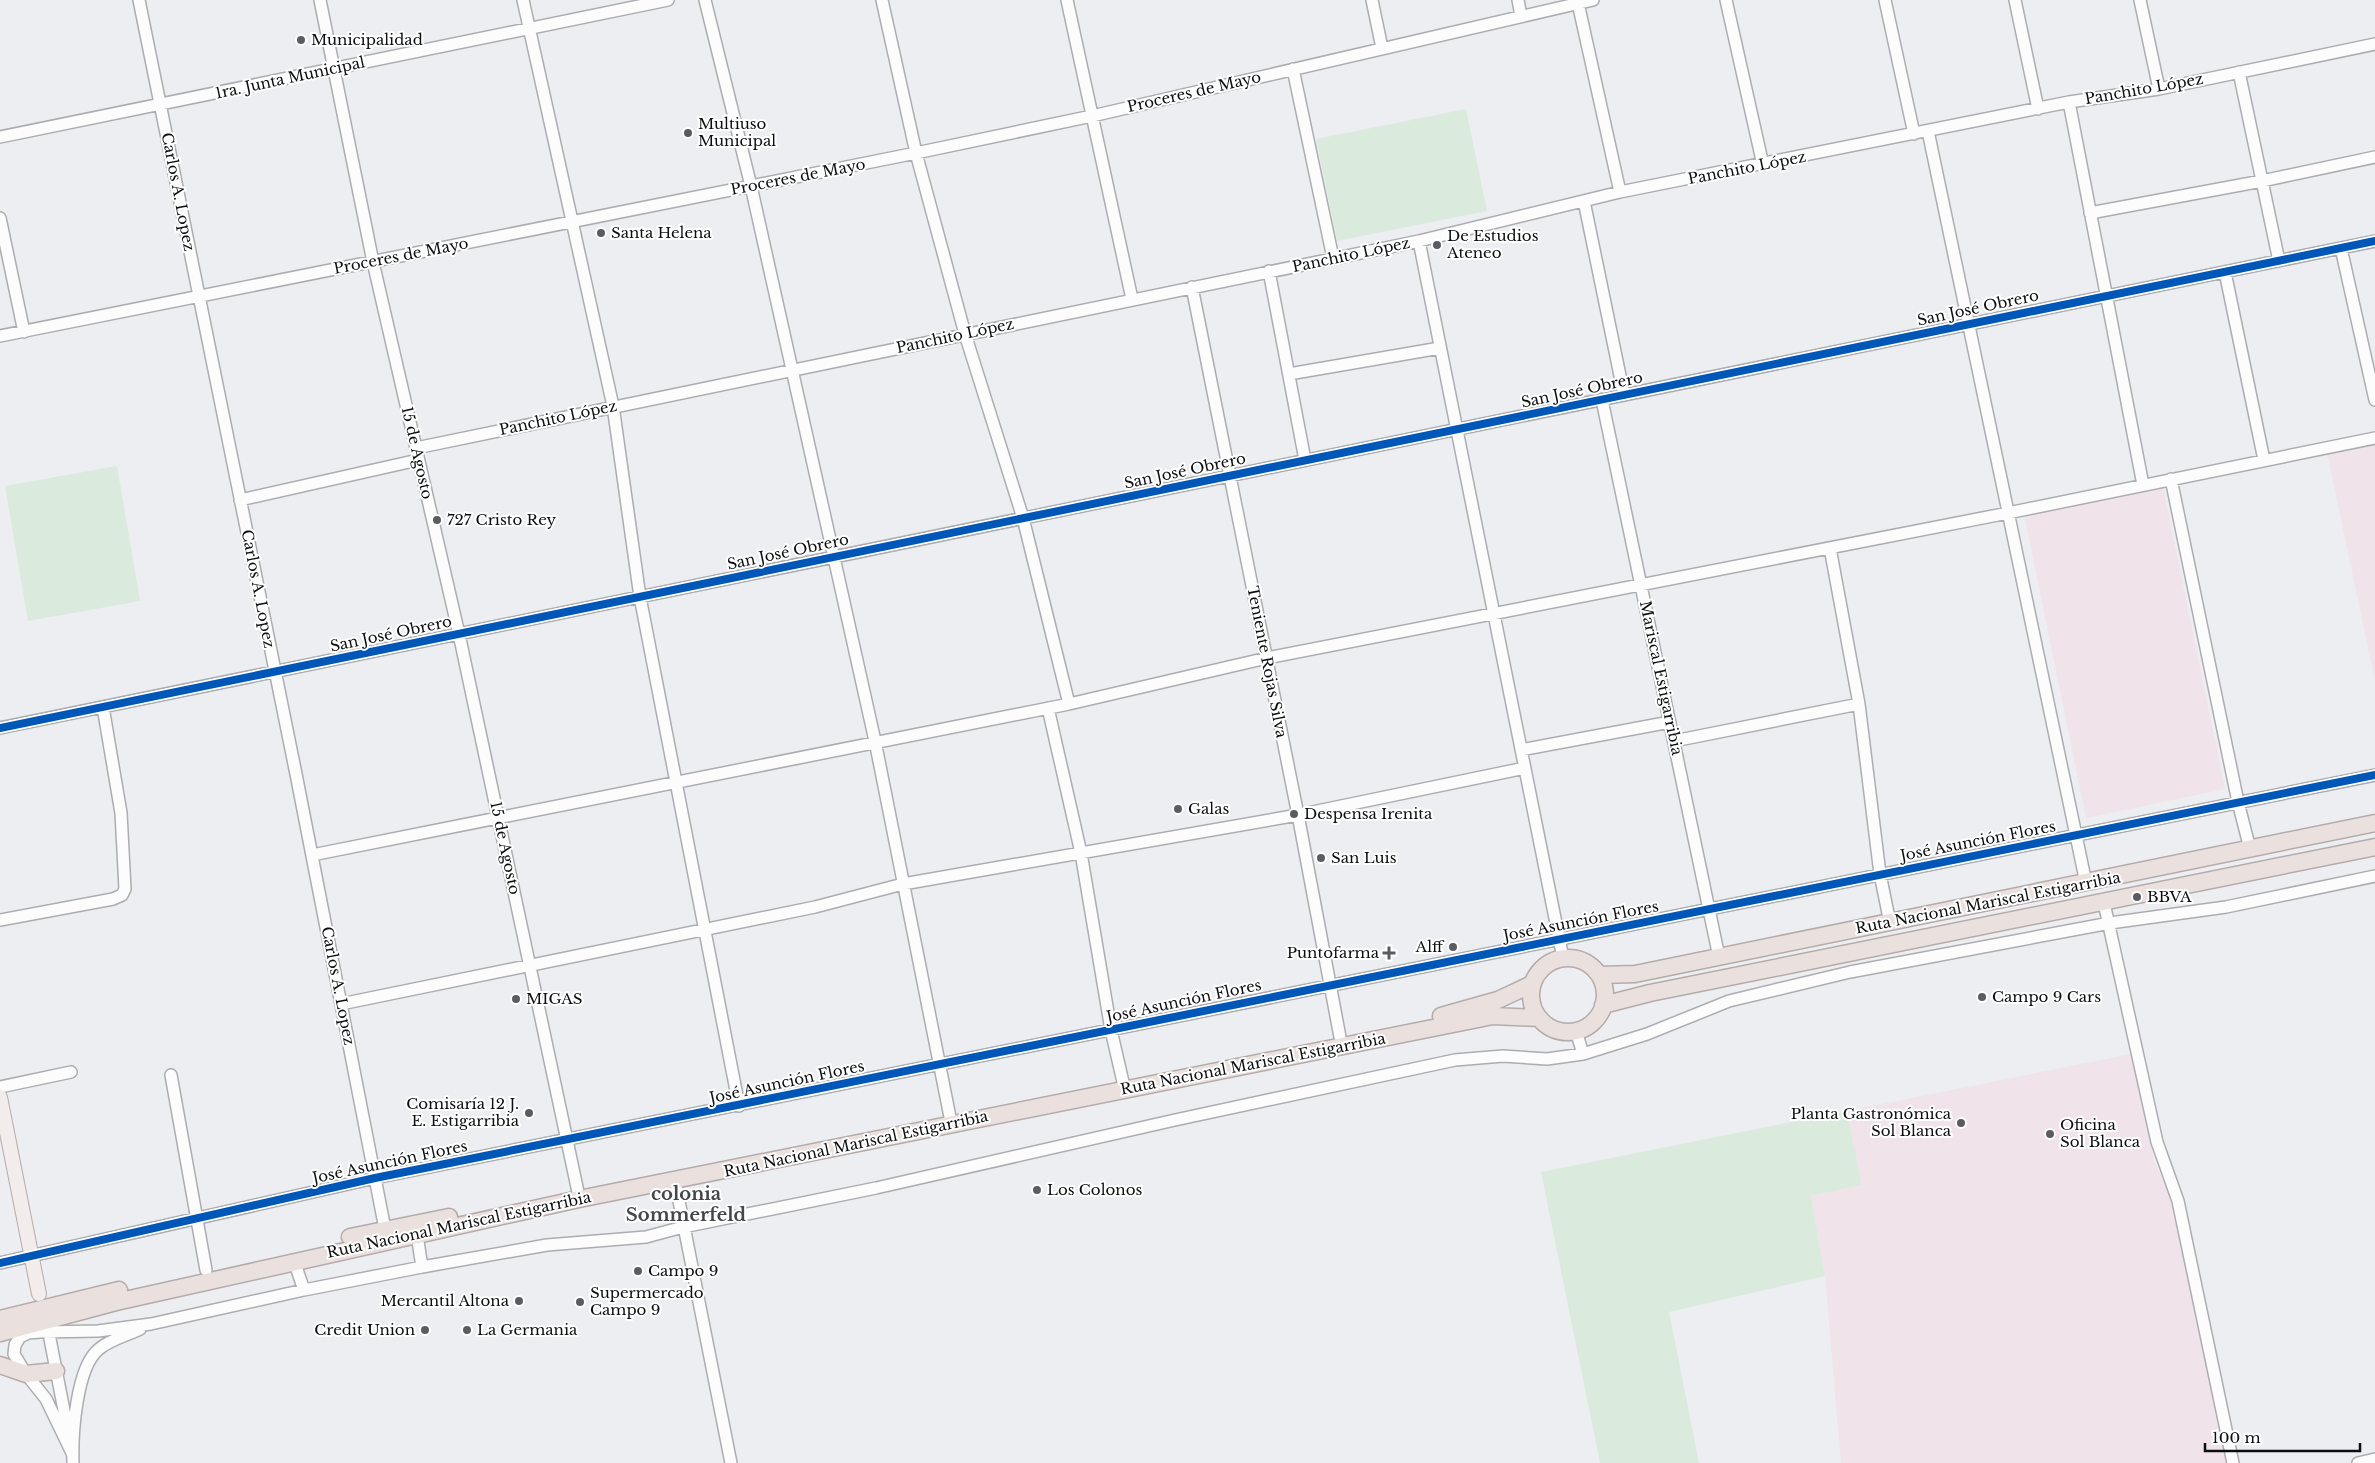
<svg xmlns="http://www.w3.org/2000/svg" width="2375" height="1463" font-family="'Libre Baskerville',serif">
<rect width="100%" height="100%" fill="#eceef1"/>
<path fill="#f0e4ea" d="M2375,444v237l-48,-228z
M2163,486l62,303 -139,29 -62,-304z
M2131,1054l23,107 17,39 55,263h-385l-16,-187 -14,-80 51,-11 -15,-74z"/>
<path fill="#daebdd" d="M1466,109l21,102 -150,30 -21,-102z
M117,466l23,135 -112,20 -23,-135z
M1847,1111l15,74 -51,11 14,80 -156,36 30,151h-99l-59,-291z"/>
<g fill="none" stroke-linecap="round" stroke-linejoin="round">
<defs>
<path id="minor" d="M139,0l157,774 89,455
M320,0l53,262 86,372 119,558
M523,0l90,406 27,191 99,509
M705,0l46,186 124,555 75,376
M882,0l34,153 49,181 58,184 46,186
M1067,0l65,299
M1372,0l10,48
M1518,0l3,16
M1726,0l37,165
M1885,0l29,134
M2015,0l23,109
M2140,0l19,89
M1578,3l42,189
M1293,69l40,189
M2239,72l40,189
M2069,102l74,383
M1928,131l158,752
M0,137l668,-137
M1584,201l40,194
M2090,213l172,-32 113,-24
M0,218l24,114
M1419,241l144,717
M2341,248l34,152
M1269,271l36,189
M2225,272l39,188
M1192,287l106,528 42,222
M0,336l916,-183 176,-37 501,-116
M1289,374l151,-26
M1602,400l117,557
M416,448l1003,-207 201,-49 449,-90 90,-13 216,-45
M2171,479l67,323 12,47
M240,500l178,-40
M1830,548l29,156 21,170 10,49
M1048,708l33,145 30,177 12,52
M0,728l2375,-487
M1674,741l185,-37
M1521,750l149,-28
M312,855l757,-151 198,-46 741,-145 367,-75
M2104,903l53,239 21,59 55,262
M0,920l113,-21 9,-4 3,-6 -4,-76 -18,-106
M341,1004l474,-97 88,-23 395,-69 227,-47
M1576,1031l7,23
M171,1075l35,195
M0,1087l71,-15
M675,1181l56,282
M417,1235l5,32 125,-22 99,-8 37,-10 193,-39 299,-68 280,-60 48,-4 44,3 36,-5 64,-20 82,-33 121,-29 260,-49 116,-16 149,-31
M294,1261l10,29
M0,1263l375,-85 2000,-403
M50,1339l19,97
M73,1455l-27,-56 -20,-25 -12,-20 1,-9 5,-8 8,-4 12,-1 58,-1 53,-7 153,-34 118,-23
M73,1463c-1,-28 3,-96 26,-114 10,-9 29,-14 41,-20
M2358,1463l17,-4"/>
<path id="major" d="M0,1097l39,197"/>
<path id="highway" d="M1531 995a37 37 0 1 1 74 0a37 37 0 1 1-74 0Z
M1600,975l35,-1 740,-151
M1603,1005l47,-12 725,-146
M1441,1016l57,-16 34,-16
M350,1237l99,-20
M0,1319l119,-29
M0,1333l116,-31 463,-103 914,-183 46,2
M0,1365l26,9 30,-3"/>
</defs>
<use href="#minor" stroke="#acadb0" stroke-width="14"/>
<use href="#major" stroke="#b5abaa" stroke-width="16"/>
<use href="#highway" stroke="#b5abaa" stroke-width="19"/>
<use href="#minor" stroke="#fcfcfd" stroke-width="11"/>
<use href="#major" stroke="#f2ecea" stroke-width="14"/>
<use href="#highway" stroke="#eae0dd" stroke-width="16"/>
<defs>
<path id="cycleway" d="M0,728l2375,-487
M0,1263l375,-85 2000,-403"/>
</defs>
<use href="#cycleway" stroke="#fff" stroke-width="11"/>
<use href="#cycleway" stroke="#0057b8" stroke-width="8"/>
</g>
<g fill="#5b5c5f" stroke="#fff" stroke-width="2">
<circle cx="301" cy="40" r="5"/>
<circle cx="688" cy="133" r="5"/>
<circle cx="601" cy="233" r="5"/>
<circle cx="1437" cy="245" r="5"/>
<circle cx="437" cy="520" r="5"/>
<circle cx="1178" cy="809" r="5"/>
<circle cx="1294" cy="814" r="5"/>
<circle cx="1321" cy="858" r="5"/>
<circle cx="2137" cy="897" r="5"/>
<circle cx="1453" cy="947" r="5"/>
<path d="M1386.5 945.5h5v5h5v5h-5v5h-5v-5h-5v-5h5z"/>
<circle cx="1982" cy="997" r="5"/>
<circle cx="516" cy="999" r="5"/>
<circle cx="529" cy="1113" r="5"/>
<circle cx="1961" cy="1123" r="5"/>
<circle cx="2050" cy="1134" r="5"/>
<circle cx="1037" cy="1190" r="5"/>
<circle cx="638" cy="1271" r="5"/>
<circle cx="519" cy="1301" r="5"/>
<circle cx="580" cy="1302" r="5"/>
<circle cx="425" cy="1330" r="5"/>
<circle cx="467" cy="1330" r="5"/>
</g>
<g text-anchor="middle" stroke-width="4" stroke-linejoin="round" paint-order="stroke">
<g font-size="15" fill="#0d0e10" stroke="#fff" text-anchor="start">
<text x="311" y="45">Municipalidad</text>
<text x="698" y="129">Multiuso<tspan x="698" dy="17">Municipal</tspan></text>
<text x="611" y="238">Santa Helena</text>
<text x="1447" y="241">De Estudios<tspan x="1447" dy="17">Ateneo</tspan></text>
<text x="447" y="525">727 Cristo Rey</text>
<text x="1188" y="814">Galas</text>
<text x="1304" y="819">Despensa Irenita</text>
<text x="1331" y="863">San Luis</text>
<text x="2147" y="902">BBVA</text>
<text x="1443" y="952" text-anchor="end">Alff</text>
<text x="1379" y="958" text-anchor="end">Puntofarma</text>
<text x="1992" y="1002">Campo 9 Cars</text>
<text x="526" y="1004">MIGAS</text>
<text x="519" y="1109" text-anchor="end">Comisaría 12 J.<tspan x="519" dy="17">E. Estigarribia</tspan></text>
<text x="1951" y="1119" text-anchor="end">Planta Gastronómica<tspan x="1951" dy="17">Sol Blanca</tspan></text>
<text x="2060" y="1130">Oficina<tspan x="2060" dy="17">Sol Blanca</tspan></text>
<text x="1047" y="1195">Los Colonos</text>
<text x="648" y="1276">Campo 9</text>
<text x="590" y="1298">Supermercado<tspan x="590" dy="17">Campo 9</tspan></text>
<text x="509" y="1306" text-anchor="end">Mercantil Altona</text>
<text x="415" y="1335" text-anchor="end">Credit Union</text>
<text x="477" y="1335">La Germania</text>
</g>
<g font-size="15" fill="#0d0e10" stroke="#fff">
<text transform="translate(290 78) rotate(-12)" y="5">1ra. Junta Municipal</text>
<text transform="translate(2144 89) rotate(-10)" y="5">Panchito López</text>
<text transform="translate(1194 92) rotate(-13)" y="5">Proceres de Mayo</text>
<text transform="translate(1747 168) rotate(-11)" y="5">Panchito López</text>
<text transform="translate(798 177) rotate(-11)" y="5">Proceres de Mayo</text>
<text transform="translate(178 192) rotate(79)" y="5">Carlos A. Lopez</text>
<text transform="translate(1351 255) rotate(-12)" y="5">Panchito López</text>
<text transform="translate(401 256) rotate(-11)" y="5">Proceres de Mayo</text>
<text transform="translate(1978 308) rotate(-12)" y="5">San José Obrero</text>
<text transform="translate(955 336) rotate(-12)" y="5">Panchito López</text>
<text transform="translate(1582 390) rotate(-12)" y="5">San José Obrero</text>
<text transform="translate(558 418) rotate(-12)" y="5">Panchito López</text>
<text transform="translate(417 453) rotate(77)" y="5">15 de Agosto</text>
<text transform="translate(1185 471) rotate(-12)" y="5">San José Obrero</text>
<text transform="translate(788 552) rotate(-12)" y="5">San José Obrero</text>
<text transform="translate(258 589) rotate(79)" y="5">Carlos A. Lopez</text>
<text transform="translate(391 634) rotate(-12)" y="5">San José Obrero</text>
<text transform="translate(1267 662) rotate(79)" y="5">Teniente Rojas Silva</text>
<text transform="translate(1661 678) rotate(78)" y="5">Mariscal Estigarribia</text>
<text transform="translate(1978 841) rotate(-11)" y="5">José Asunción Flores</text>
<text transform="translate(505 848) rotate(78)" y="5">15 de Agosto</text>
<text transform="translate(1988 903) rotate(-11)" y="5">Ruta Nacional Mariscal Estigarribia</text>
<text transform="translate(1581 921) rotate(-11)" y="5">José Asunción Flores</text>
<text transform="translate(338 986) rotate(79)" y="5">Carlos A. Lopez</text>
<text transform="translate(1184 1001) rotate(-12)" y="5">José Asunción Flores</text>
<text transform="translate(1253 1064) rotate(-11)" y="5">Ruta Nacional Mariscal Estigarribia</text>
<text transform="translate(787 1082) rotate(-12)" y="5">José Asunción Flores</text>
<text transform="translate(856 1144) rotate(-12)" y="5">Ruta Nacional Mariscal Estigarribia</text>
<text transform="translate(390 1162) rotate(-12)" y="5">José Asunción Flores</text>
<text transform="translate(459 1225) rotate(-12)" y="5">Ruta Nacional Mariscal Estigarribia</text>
</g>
<g font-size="18" font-weight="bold" fill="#44464c" stroke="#fff">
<text x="686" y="1200">colonia<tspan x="686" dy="21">Sommerfeld</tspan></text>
</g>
</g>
<path d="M2205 1443v8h155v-8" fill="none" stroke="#0d0e10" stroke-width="2.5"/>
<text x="2212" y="1443" font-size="15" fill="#0d0e10" stroke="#ffffff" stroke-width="4" paint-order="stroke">100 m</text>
</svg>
